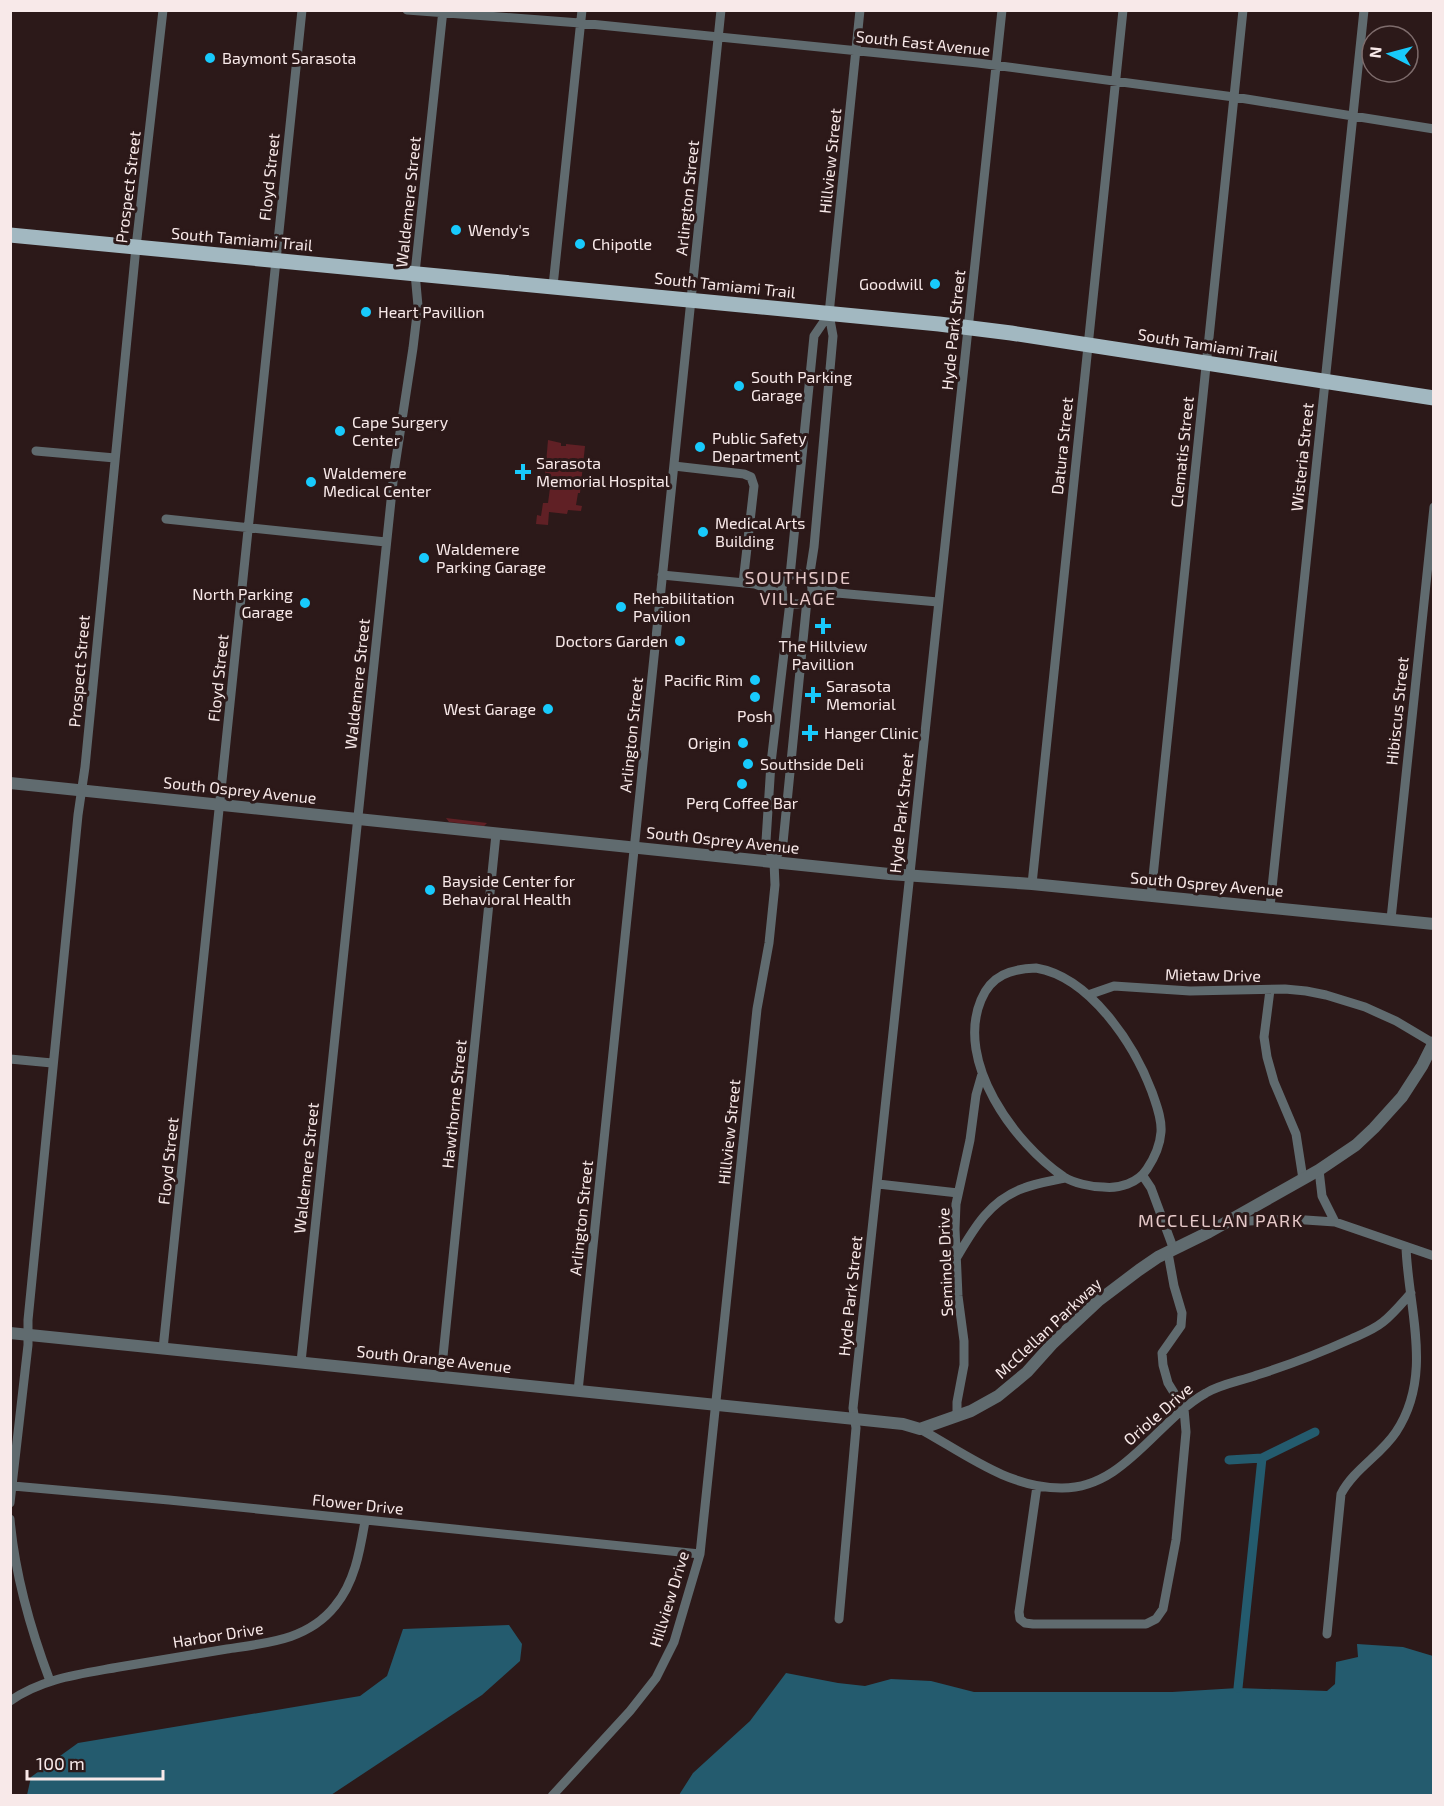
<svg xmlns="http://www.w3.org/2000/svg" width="1444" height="1806" font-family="'Exo 2',sans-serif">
<rect width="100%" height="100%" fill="#2c1919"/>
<path fill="#602025" d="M548,440l13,3v3h5v-2l19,2 -5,47h-2l-2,12 6,1 -1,5 -13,-1 -1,4 -18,-2 -1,13 -12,-1 1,-9 4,1 2,-13h5l2,-15 -6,-1z
M446,818l41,5 -3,3 -35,-4z"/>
<path fill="#245b6e" d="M509,1625l13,19 -2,17 -38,34 -151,100h-304l4,-18 47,-34 282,-47 27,-20 16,-47z
M1357,1644l46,3 30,9v139h-754l14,-22 57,-52 36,-48 52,10 27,3 26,-7 40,2 43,11h198l66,-4 89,3 8,-7 1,-22 22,-5z"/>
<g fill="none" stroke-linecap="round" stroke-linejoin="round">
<path stroke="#245b6e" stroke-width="9" d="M1229,1460l33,-2 53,-26
M1238,1688l24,-230"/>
<path stroke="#606b6f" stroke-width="9" d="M407,10l173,13 398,40 256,34 200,32
M553,286l29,-276
M36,451l79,7
M674,466l70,8 7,3 3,9 -11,97
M166,519l220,23
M782 589a15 15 0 1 1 30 0a15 15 0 1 1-30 0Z
M662,575l93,9 28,11
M790,576l24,-240 15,-22
M809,579l5,-32 19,-211 -4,-22 31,-304
M755,584l29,-3
M811,584l19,5 7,4
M810,595h20l7,-2 101,9
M774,862l9,-19 24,-243
M1032,884l91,-874
M1151,896l92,-886
M1270,907l94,-897
M1391,919l43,-412
M1036,968c54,9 98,76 116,124 4,12 10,26 9,40 -1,14 -6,25 -14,37 -9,14 -28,20 -44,18 -12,0 -29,-4 -39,-10 -50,-34 -109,-115 -83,-177 10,-25 30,-31 55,-32z
M1270,990l-6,47 3,20 7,25 22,52 7,45
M1088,995l26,-9 76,5 95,-2 21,2 20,4 39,12 31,14 37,22
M10,1059l42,4
M1319,1170l3,26 13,26 99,34
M1143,1176l8,12 23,62
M878,1184l80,9
M1226,1222l65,-3 44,3
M957,1257c17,-29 33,-57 67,-69 13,-5 27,-7 41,-10
M163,1349l139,-1339
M301,1362l93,-890 19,-124 5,-42 -3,-33 28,-263
M441,1376l55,-542
M578,1391l143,-1381
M957,1415v-13l7,-37v-24l-6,-45 -3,-67 1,-25 14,-64 6,-45 6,-21
M920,1429c44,24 88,59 141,59 63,1 95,-67 145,-95 15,-9 35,-12 51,-18 32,-10 63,-22 94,-36 11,-5 22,-9 32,-17 10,-8 19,-19 28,-29
M13,1486l156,14 531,54
M1037,1486l-18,126 1,7 5,4 8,1h113l10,-5 7,-10 13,-69 10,-108 -2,-23 -16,-26 -5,-18 -1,-12 19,-27 1,-13 -8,-27 -6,-33
M10,1503l18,-158v-25l50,-505 7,-48 51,-520 27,-237
M10,1519c5,57 20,109 40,162
M839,1619l17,-191 -3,-20 149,-1398
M1327,1634l14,-140c13,-25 40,-39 55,-62 38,-57 12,-124 10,-185
M10,1701c33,-23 71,-27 109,-34 36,-6 72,-12 108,-18 40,-6 81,-9 108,-43 20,-24 25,-56 30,-85
M552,1796l78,-85 26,-33 18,-36 26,-88 57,-545 12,-66 6,-58 -1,-23 -8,-21 5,-78 19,-161"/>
<path stroke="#606b6f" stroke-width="12" d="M10,783l879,91 143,10 402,40
M10,1333l845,86 48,5 17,5 51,-18 27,-15 29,-24 26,-29 45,-42 41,-31 19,-13 51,-25 110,-62 37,-25 18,-17 28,-31 20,-31 12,-24"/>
<path stroke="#a2b8c1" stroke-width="15" d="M10,235l929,89 72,9 423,65"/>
</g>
<g fill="#18cafc" stroke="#2c1919" stroke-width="2">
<circle cx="210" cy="58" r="6"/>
<circle cx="456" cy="230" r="6"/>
<circle cx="580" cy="244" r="6"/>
<circle cx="935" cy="284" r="6"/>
<circle cx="366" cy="312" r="6"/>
<circle cx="739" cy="386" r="6"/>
<circle cx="340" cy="431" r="6"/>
<circle cx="700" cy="447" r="6"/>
<path d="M520 463h6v6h6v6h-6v6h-6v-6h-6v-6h6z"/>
<circle cx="311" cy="482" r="6"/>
<circle cx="703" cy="532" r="6"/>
<circle cx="424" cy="558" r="6"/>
<circle cx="305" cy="603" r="6"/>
<circle cx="621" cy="607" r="6"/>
<path d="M820 617h6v6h6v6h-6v6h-6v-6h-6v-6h6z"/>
<circle cx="680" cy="641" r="6"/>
<circle cx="755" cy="680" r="6"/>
<path d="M810 686h6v6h6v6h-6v6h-6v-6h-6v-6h6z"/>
<circle cx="755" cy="697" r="6"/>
<circle cx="548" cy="709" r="6"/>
<path d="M807 724h6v6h6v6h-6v6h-6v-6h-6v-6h6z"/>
<circle cx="743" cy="743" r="6"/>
<circle cx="748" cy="764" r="6"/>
<circle cx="742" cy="784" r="6"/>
<circle cx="430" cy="890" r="6"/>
</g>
<g text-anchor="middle" stroke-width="6" stroke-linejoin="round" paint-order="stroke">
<g font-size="16" fill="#f8e9e9" stroke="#2c1919">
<text transform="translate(923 43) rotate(6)" y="6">South East Avenue</text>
<text transform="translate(830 161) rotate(-84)" y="6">Hillview Street</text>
<text transform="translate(269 177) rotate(-84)" y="6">Floyd Street</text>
<text transform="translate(128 187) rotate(-83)" y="6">Prospect Street</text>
<text transform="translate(687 198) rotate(-84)" y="6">Arlington Street</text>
<text transform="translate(408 202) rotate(-84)" y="6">Waldemere Street</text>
<text transform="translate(242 239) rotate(5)" y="6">South Tamiami Trail</text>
<text transform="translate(725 285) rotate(6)" y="6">South Tamiami Trail</text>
<text transform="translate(953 330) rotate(-84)" y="6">Hyde Park Street</text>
<text transform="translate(1208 345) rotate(9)" y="6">South Tamiami Trail</text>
<text transform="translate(1062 446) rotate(-84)" y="6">Datura Street</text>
<text transform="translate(1182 452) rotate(-84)" y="6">Clematis Street</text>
<text transform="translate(1302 457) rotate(-84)" y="6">Wisteria Street</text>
<text transform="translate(79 671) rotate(-85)" y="6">Prospect Street</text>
<text transform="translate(218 678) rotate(-84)" y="6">Floyd Street</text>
<text transform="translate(357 684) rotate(-84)" y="6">Waldemere Street</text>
<text transform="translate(1397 711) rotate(-84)" y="6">Hibiscus Street</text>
<text transform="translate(631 735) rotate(-84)" y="6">Arlington Street</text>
<text transform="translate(240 790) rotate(6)" y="6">South Osprey Avenue</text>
<text transform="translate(901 813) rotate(-84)" y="6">Hyde Park Street</text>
<text transform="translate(723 840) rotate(6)" y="6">South Osprey Avenue</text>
<text transform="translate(1207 884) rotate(5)" y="6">South Osprey Avenue</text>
<text transform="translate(1213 975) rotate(1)" y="6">Mietaw Drive</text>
<text transform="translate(454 1104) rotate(-84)" y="6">Hawthorne Street</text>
<text transform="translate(729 1132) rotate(-84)" y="6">Hillview Street</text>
<text transform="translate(168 1161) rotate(-84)" y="6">Floyd Street</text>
<text transform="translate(306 1168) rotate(-84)" y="6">Waldemere Street</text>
<text transform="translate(581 1218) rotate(-84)" y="6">Arlington Street</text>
<text transform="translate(945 1262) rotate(-92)" y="6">Seminole Drive</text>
<text transform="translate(850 1296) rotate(-84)" y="6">Hyde Park Street</text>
<text transform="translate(1048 1328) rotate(-43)" y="6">McClellan Parkway</text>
<text transform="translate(434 1359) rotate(6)" y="6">South Orange Avenue</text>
<text transform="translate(1158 1414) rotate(-41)" y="6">Oriole Drive</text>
<text transform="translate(358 1504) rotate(6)" y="6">Flower Drive</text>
<text transform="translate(669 1599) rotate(-73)" y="6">Hillview Drive</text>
<text transform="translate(218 1635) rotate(-9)" y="6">Harbor Drive</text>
</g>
<g font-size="16" fill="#f8e9e9" stroke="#2c1919" text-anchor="start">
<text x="222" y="64">Baymont Sarasota</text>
<text x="468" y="236">Wendy's</text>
<text x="592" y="250">Chipotle</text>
<text x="923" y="290" text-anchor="end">Goodwill</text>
<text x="378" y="318">Heart Pavillion</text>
<text x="751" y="383">South Parking<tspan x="751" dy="18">Garage</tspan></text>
<text x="352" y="428">Cape Surgery<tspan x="352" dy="18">Center</tspan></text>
<text x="712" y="444">Public Safety<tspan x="712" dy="18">Department</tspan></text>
<text x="536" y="469">Sarasota<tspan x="536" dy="18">Memorial Hospital</tspan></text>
<text x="323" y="479">Waldemere<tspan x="323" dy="18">Medical Center</tspan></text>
<text x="715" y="529">Medical Arts<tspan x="715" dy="18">Building</tspan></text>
<text x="436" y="555">Waldemere<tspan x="436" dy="18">Parking Garage</tspan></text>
<text x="293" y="600" text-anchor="end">North Parking<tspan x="293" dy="18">Garage</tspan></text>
<text x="633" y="604">Rehabilitation<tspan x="633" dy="18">Pavilion</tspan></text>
<text x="668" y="647" text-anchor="end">Doctors Garden</text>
<text x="823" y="652" text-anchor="middle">The Hillview<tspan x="823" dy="18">Pavillion</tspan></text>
<text x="743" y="686" text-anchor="end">Pacific Rim</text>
<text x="826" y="692">Sarasota<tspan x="826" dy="18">Memorial</tspan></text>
<text x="536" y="715" text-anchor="end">West Garage</text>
<text x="755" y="722" text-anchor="middle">Posh</text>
<text x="824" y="739">Hanger Clinic</text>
<text x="731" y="749" text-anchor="end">Origin</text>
<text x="760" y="770">Southside Deli</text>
<text x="742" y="809" text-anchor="middle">Perq Coffee Bar</text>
<text x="442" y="887">Bayside Center for<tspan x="442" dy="18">Behavioral Health</tspan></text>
</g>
<g font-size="18" letter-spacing="1.5" fill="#e5c8c8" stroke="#2c1919">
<text x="798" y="584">SOUTHSIDE<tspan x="798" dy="21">VILLAGE</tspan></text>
<text x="1221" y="1227">MCCLELLAN PARK</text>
</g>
</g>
<rect width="1444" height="1806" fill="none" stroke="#f8e9e9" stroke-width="24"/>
<g transform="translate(1390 54) rotate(276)"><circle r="28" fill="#2c1919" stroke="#7e6c6c" stroke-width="1.5"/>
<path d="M0-4.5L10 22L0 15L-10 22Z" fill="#18cafc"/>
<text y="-9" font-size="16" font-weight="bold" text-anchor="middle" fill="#f8e9e9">N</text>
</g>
<path d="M27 1770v9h136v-9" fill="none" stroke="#f8e9e9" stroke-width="3"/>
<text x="36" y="1770" font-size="18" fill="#f8e9e9" stroke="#2c1919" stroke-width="4.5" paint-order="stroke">100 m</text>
</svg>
